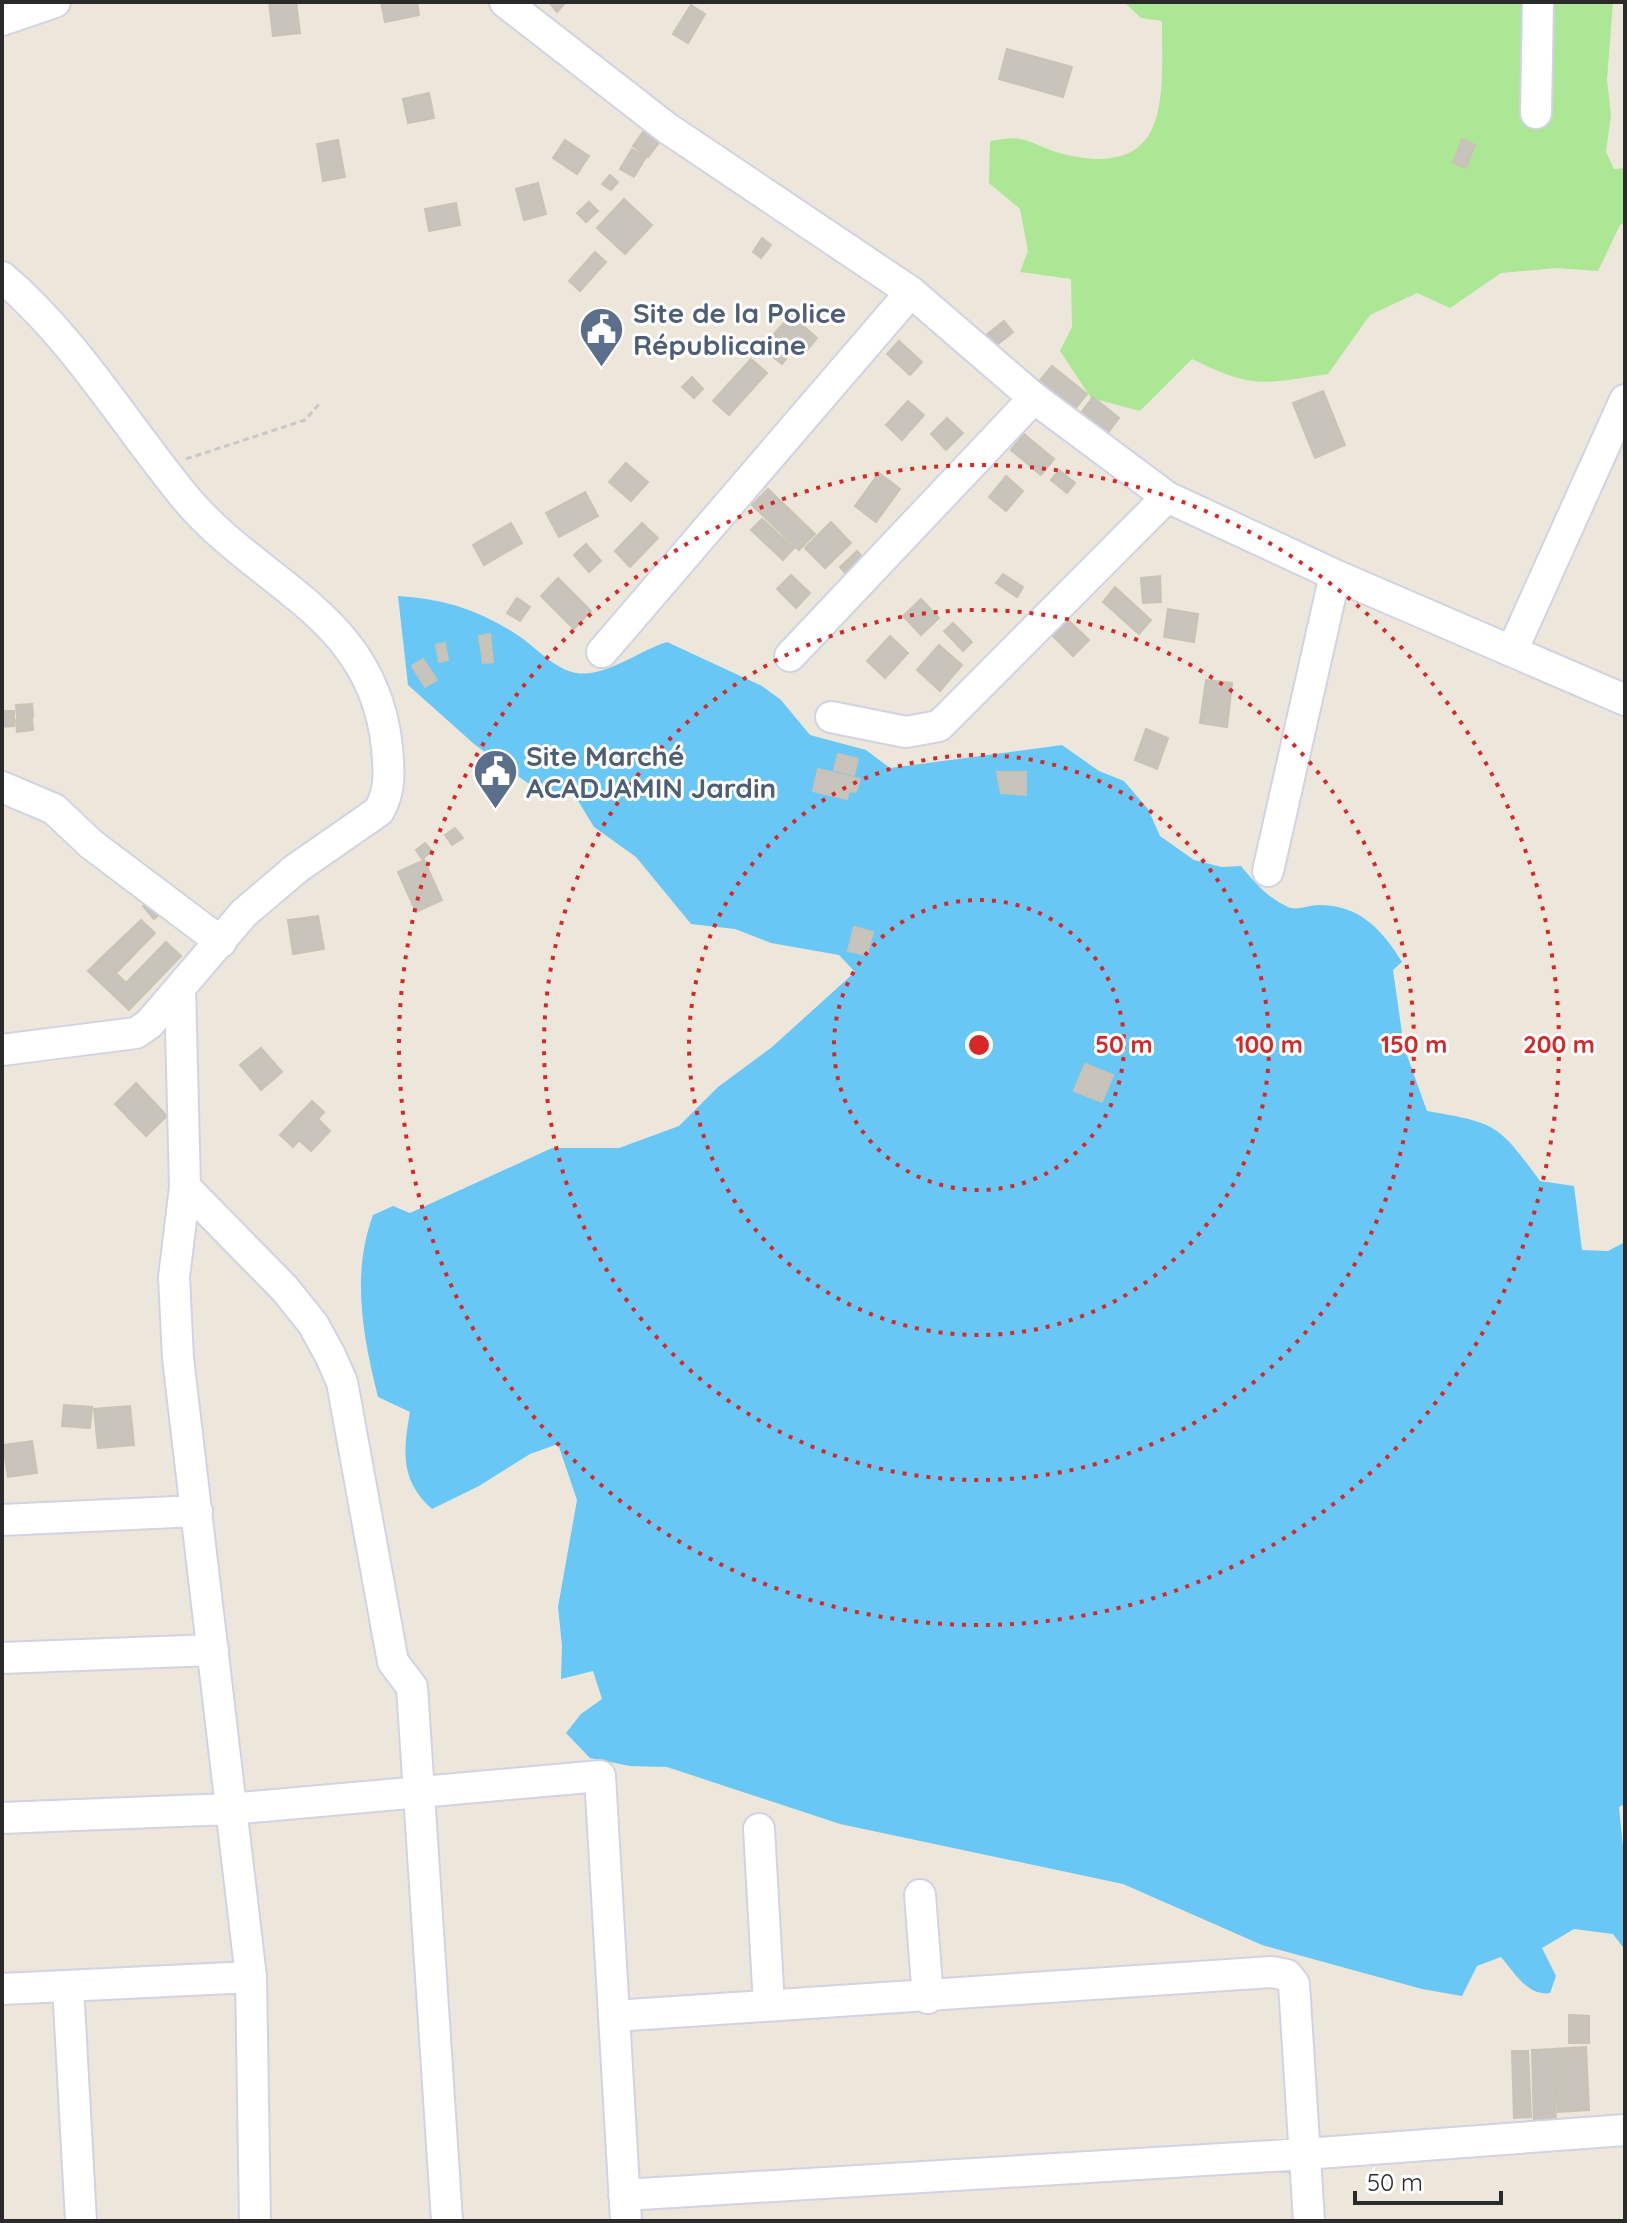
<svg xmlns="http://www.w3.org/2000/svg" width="1627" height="2223" font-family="Quicksand,sans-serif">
<rect width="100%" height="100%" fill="#ede7db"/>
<path fill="#ace795" d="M1124,2h489l-6,78 4,35 -5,37 8,17 11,-1v54l-5,3 -22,46 -42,-3 -55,5 -51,35 -33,-15 -47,22 -42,59c-66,10 -75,15 -136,-15l-52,52 -49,-13 -31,-47 12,-24 -1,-48 -51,-7 8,-21 -8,-42 -31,-26 1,-42c10,-1 22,-4 31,-2 16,4 30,13 46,16 105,23 95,-59 95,-134l-21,-3z"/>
<path fill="#69c7f5" d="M398,596c44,2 84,15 121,40 17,12 36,33 57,37 29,5 64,-23 91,-31l95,44 19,14 29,35 56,15 24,18 172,-23 37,26 25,10 24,28 12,27 34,24 28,7 19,-1c14,17 27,32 47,41 9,4 21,-2 31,-2 40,0 63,24 83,57l-9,8 11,77 23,64c70,12 71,13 113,70l34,5 8,64 26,1 17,-9v562l-6,3 6,60v83l-12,-16 -39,-5 -32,19 14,28 -6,17c-22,4 -36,-21 -49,-36l-24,9 -15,30 -40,-7 -160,-44 -139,-61 -283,-60 -173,-57 -37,-1 -40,-8 -24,-25 15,-19 21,-15 -9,-28 -32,8 1,-33 -4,-39 19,-107 -19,-56 -28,10 -51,32 -47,23c-32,-28 -29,-59 -22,-97l-32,-15c-15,-61 -27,-122 -5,-182l20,-9 17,7 142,-65h67l60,-22 39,-39 54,-40 83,-75 -16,-17 -68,-12 -36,-14 -44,-5 -55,-67 -42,-30 -22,-36 -32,1 -66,-48 -66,-59z"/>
<path fill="#c8c3bb" stroke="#c9c3b5" stroke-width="2" d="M269,2h27l4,31 -27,3z
M381,2h36l2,13 -34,7z
M549,2h17l-9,10z
M691,5l14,9 -17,29 -15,-9z
M1007,49l65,18 -9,30 -64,-18z
M429,93l5,25 -26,5 -5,-24z
M650,122l16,11 -18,24 -15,-11z
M1462,139l13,6 -9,23 -13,-5z
M338,140l7,37 -22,4 -6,-37z
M565,140l24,16 -12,18 -24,-16z
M632,149l14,8 -12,20 -14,-8z
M610,175l8,7 -7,8 -9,-6z
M538,183l8,31 -22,6 -8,-31z
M624,199l28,26 -27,29 -28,-26z
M589,202l9,9 -12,11 -9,-9z
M456,203l4,22 -31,6 -4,-22z
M762,238l9,7 -10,13 -8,-6z
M595,252l11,10 -26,29 -11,-10z
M791,315l26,23 -16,19 -27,-23z
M1004,321l9,11 -19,15 -9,-11z
M773,335l19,16 -10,13 -20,-16z
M899,341l23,21 -12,13 -23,-21z
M751,359l16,14 -38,42 -16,-14z
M1052,366l35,28 -17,21 -35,-29z
M692,377l11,12 -9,9 -12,-11z
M1323,391l22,54 -30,13 -22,-55z
M1093,397l26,21 -18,24 -26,-21z
M908,401l16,14 -22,25 -16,-15z
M947,418l16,15 -17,17 -15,-16z
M1024,434l30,25 -13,16 -30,-25z
M626,463l22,19 -17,19 -22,-19z
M1059,470l16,13 -8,10 -16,-13z
M879,473l21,16 -24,33 -21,-16z
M1006,476l17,15 -17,20 -17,-14z
M768,489l47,45 -16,16 -47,-45z
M585,492l13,24 -39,21 -13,-24z
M762,519l32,29 -11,12 -32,-30z
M831,522l20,21 -26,25 -20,-20z
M511,523l11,20 -38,22 -11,-20z
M642,523l16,15 -28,29 -15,-16z
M586,544l15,17 -12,11 -15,-17z
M857,551l13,15 -17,16 -13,-15z
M1003,574l20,13 -6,10 -21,-14z
M791,575l19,18 -14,15 -19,-19z
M1160,576l1,26 -18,1 -2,-25z
M558,578l33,33 -17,18 -33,-33z
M1115,587l36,33 -12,14 -36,-32z
M517,598l13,9 -10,14 -13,-8z
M921,599l18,19 -18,17 -18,-19z
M1168,609l30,5 -4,28 -30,-5z
M1067,619l22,21 -16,16 -21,-21z
M953,623l19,19 -9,9 -19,-20z
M490,634l3,28 -10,1 -4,-27z
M890,636l18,17 -23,25 -18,-17z
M445,643l3,17 -9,2 -3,-17z
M939,645l23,20 -22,26 -23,-21z
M423,659l14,21 -12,7 -13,-21z
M1206,680l26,3 -5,44 -27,-4z
M32,704l1,13 -16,1 -1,-13z
M2,711h12v15l-12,1z
M32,718l1,12 -16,2 -1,-12z
M1146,729l22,9 -11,31 -22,-9z
M838,754l20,5 -4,16 -20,-5z
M818,769l42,10 -4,13 -7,-1 -2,8 -34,-8z
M997,772h29v23l-25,-2z
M455,828l8,10 -11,7 -7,-10z
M425,843l7,8 -10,8 -6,-9z
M424,860l18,40 -26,12 -18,-40z
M155,896l11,13 -12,10 -11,-13z
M318,916l6,33 -31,5 -5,-34z
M141,920l14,13 -38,39 -15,-15z
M854,927l19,5 -6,23 -19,-4z
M166,942l15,14 -52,54 -41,-39 13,-13 25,25z
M261,1048l21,24 -21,18 -21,-25z
M1085,1064l28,11 -11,27 -28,-11z
M136,1083l31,33 -21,20 -31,-32z
M312,1101l12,11 -6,7 12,12 -19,20 -12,-11 -6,7 -13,-12z
M64,1405l28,2 -2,21 -28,-2z
M130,1406l4,39 -36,3 -4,-39z
M32,1441l5,32 -29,4 -5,-32z
M1569,2015l20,1v27h-20z
M1586,2047l3,63 -31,2 -4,-63z
M1554,2049l2,77 -22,1 -2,-77z
M1512,2051h16l3,66 -17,1z"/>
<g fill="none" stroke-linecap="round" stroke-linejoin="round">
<defs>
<path id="minor" d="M505,2l162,126 244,164 123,106 133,99 168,78 290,125
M2,20l53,-18
M1536,113l2,-111
M2,277c72,61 122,146 182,219 75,91 189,117 203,251 2,24 4,43 -8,64l-82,57 -53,45 -95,111 -13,9 -134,17
M1512,651l113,-251
M602,652l309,-360
M790,656l244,-258
M831,717l75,15 33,-6 228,-229
M2,787l52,22 37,35 130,98
M1268,871l67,-296
M180,988l5,199 -11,90 4,81 73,619 4,244
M185,1187l100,102 28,35 17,31 12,27 51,280 19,25 35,534
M2,1520l195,-9
M2,1658l211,-8
M2,1818l228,-9 370,-33 26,445
M759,1829l10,176
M920,1895l8,103
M68,1986l13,235
M2,1989l249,-12
M614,2016l658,-44 15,3 7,9 15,237
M624,2195l681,-41 320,-24"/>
</defs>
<use href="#minor" stroke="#d1d3e4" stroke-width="34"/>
<path stroke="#c8c8c8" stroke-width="3" stroke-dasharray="6 4" stroke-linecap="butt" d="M186,459l119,-39 15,-17"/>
<use href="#minor" stroke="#fff" stroke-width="30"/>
</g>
<g fill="none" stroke="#d62828" stroke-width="4" stroke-dasharray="4 8">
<circle cx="979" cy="1045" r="145"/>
<circle cx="979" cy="1045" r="290"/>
<circle cx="979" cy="1045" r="435"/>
<circle cx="979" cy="1045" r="580"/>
</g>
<defs>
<symbol id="civic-pin" viewBox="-11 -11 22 30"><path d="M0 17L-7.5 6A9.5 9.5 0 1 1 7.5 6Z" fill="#5c6f8a" stroke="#fff"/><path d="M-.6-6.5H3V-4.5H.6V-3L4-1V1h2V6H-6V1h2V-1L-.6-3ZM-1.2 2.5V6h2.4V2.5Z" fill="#fff"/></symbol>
</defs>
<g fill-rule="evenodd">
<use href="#civic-pin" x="576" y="304" width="51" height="69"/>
<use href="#civic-pin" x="470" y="746" width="51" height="69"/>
</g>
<g text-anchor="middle" stroke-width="6" stroke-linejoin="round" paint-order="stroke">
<g font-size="28" font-weight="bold" fill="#4e5e75" stroke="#fff" text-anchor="start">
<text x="633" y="323">Site de la Police<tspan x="633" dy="32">Républicaine</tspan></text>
<text x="526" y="766">Site Marché<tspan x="526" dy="32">ACADJAMIN Jardin</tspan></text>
</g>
</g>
<circle cx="979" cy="1045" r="12" fill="#d62828" stroke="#fff" stroke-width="4"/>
<g font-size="24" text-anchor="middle" font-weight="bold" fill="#d62828" stroke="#fff" stroke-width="6" stroke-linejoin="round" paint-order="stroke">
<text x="1124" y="1053">50 m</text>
<text x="1269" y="1053">100 m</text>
<text x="1414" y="1053">150 m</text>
<text x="1559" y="1053">200 m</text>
</g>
<rect width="1627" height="2223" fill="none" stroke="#2a2a2a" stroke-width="8"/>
<path d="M1355 2191v12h146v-12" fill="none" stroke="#2a2a2a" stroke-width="4"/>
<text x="1367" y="2191" font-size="24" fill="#2a2a2a" stroke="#ffffff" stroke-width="6" paint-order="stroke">50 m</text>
</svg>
